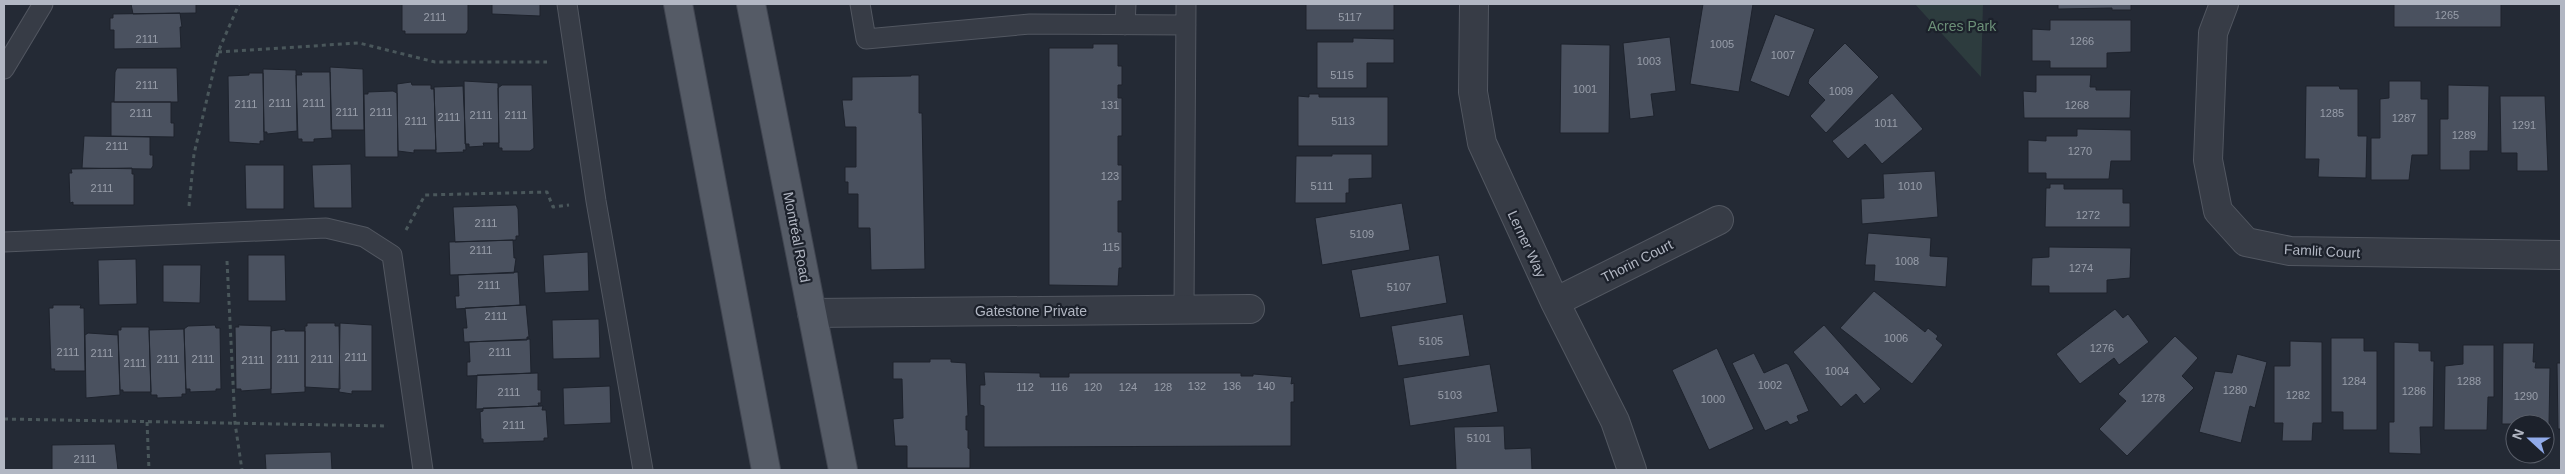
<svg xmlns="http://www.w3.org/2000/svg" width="2565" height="474" font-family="Helvetica,sans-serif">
<rect width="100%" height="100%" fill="#242a35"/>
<path fill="#2d3c3e" d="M1915,4h68l-2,73z"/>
<path fill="#4a515f" stroke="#1e232d" d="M131,4h65v9l-63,1z
M402,4h66v26l-2,4h-61v-3h-3z
M492,4h48v12l-48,-2z
M1306,4h88v26h-88z
M1703,4h50l-14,88 -49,-8z
M2058,4h73v6h-19v-2l-54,1z
M2394,4h107v23h-107z
M180,13l2,14h-2l1,21 -67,1v-19h-4v-12h3v-4z
M1775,14l40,15 -26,68 -39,-16z
M2050,20h81v32l-24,1v15h-57v-7h-18v-32l18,1z
M1670,37l6,54 -25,3 3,22 -24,3 -7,-76z
M1353,38l41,1v24h-27v25h-50v-46h36z
M1845,43l34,34 -53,56 -16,-17 15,-16 -17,-17 1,-4z
M1093,44h25v22h4v19h-4v13h4v38h-4v29h4v36h-4v31h4v36h-3l-1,18 -69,-1v-237h44z
M1561,44l49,1 -1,88h-49z
M330,67l33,2 1,61h-33z
M117,68h60l1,34h-64l1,-30z
M263,69l33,1 1,61 -30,3v-2h-3z
M301,72h29l2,66 -18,1v3h-12v-3h-4l-2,-64h6z
M249,73h14l1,68h-4v3l-31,-2 -1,-66 21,-1z
M911,75h8v38h3l3,156 -54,1 -1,-42h-12v-34h-10v-12h-3v-15h11v-40h-11l-3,-27h10v-23l59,-1z
M2036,75h55l-1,12h6v3h35l-1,28h-106l-1,-27 13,1z
M464,81l34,2 1,60h-16l1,3 -15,1v-3h-4z
M2389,81h32v18h7v56h-16l-3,25h-38v-42h9v-39l9,-1z
M411,82l1,3h19v4h3l2,61h-22v3l-16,-2 -1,-67z
M502,85h30l2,63 -4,3h-28v-3h-3l-1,-60z
M2448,85l41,1 -1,65h-18v19h-30v-51h8z
M463,86l3,64h-3l1,2 -28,1 -2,-66z
M2306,86h33l1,3h18v47h9l-1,42 -48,-1 1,-18h-14z
M393,91l4,2 1,64h-33l-1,-63h4v-2z
M1892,93l31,36 -41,35 -17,-20 -17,15 -16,-18z
M1309,94h10v3h69v49h-90v-50l11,1z
M2500,96h45l3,75h-31v-18h-16z
M111,102h60v21h3v14l-63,-1z
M2077,129l54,1v31h-20l-2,18h-63v-6h-18v-33l18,1v-5h31z
M84,136l66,1v18h3v11l-2,3 -69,-1z
M1332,154h40v24l-23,1v14h-3v10h-51l1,-47h36z
M351,164l1,44h-38l-2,-43z
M245,165h39v44h-38z
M132,168v6h2v31h-61v-3l-3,1 -1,-30h3l-1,-4z
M1935,171l3,46 -76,7 -1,-25 23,-1 -1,-24z
M2050,184h14v5h59v14h7v24h-85l1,-39h4z
M1402,203l8,47 -88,15 -7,-47z
M516,205l2,4 1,27h-3v4l-61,2 -2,-35z
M1868,233l63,5 -1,18 18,1 -2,30 -72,-6 1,-16h-10z
M513,240l1,18h2l-2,15 -64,2 -1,-33z
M2049,247l82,1 -1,30 -23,2v13h-58v-7h-18l1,-28 17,-1z
M588,252l1,39 -44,2 -2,-38z
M248,255h37l1,46h-38z
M1439,255l8,48 -87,15 -9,-48z
M136,259l1,45 -38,1 -1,-45z
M163,265h38l-1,38 -37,-1z
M518,272l2,33 -64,4 -1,-13h4l-1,-21z
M1874,291l51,41 3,-4 10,8 -2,3 7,6 -31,39 -72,-56z
M53,305h28l-1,3h4l1,63h-31l1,-2h-4l-2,-61h4z
M526,305l3,32h-2v3l-63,2 -1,-14h4l-2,-20z
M2115,309l8,9 5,-4 21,28 -30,23 -5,-7 -34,26 -24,-30z
M1463,314l7,42 -72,10 -7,-40z
M599,319l1,39 -47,1 -1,-39z
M307,323h28v3h4l1,63 -35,-2v-61h2z
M340,323l32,2v66h-20v3l-13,-2z
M215,325l1,3h4l1,61h-5v2l-26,1v-3h-4l-2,-60 4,-3z
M238,325l33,1v63l-30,2v-2h-5l-1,-62h4z
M1824,325l57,64 -17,15 -8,-10 -15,13 -48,-55z
M121,327h28l2,65h-28v-2h-3l-2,-60h3z
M184,329l2,65h-4v3l-25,1v-3h-6l-2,-65z
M285,329v2h20v61l-34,2v-63z
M88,333l30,2 2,60 -34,3 -1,-63z
M2175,336l23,22 -16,18 12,12 -67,68 -28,-27 27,-28 -8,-7z
M2331,338h33v13h13v79h-34v-18h-12z
M530,339l1,34 -64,3v-14h3l-1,-20z
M2290,341l32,1v81h-9l-1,18h-30l1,-18h-9v-57h16z
M2394,342l25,1v8h12v10h3l-1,66h-13l1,27 -32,-1v-31h5z
M2503,343h31l-1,19h3l-1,6h15l-1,56h-34v17h-4v-17h-9z
M2463,345h31v52h-6l-1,33h-43l1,-64 18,-2z
M1717,348l37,81 -45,21 -37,-80z
M1754,353l10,20 22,-10 3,2 20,46 -12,5 2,5 -9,4 -3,-4 -22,10 -33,-68z
M2237,354l30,8 -12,46 -5,-2 -9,37 -42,-11 16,-61 17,2z
M930,359h21v3l15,1 2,53h-2v14h2v18l2,1v19h-63v-22h-12l-2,-27 10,-1 -1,-39h-9v-17h37z
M2557,363h4v66h-3z
M1490,364l8,48 -88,14 -7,-48z
M984,372l56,1v4h29v-4h172v3h12v-2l39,3 -1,7 3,-1v19h-3v44l-307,1v-41l-4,-1v-20h5z
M538,373v17h3v13h-3l1,3 -63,3 1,-34z
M610,386l1,37 -47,2 -1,-37z
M543,406l-1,4h4l2,28h-4v3l-61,2v-4h-2l-1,-27 3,-1v-3z
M1504,426l1,23 26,-1 1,22h-76l-2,-43z
M115,444l3,26h-66v-25z
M331,452l1,18h-66l-1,-16z"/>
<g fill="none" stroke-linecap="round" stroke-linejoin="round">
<defs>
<path id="service" d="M567,4l29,197 47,269
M860,4l6,35 164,-15 156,1
M1125,25l1,-21
M4,69l39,-65
M4,242l322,-14 38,9 28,18 31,215
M1184,310l2,-306"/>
<path id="minor" d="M1474,4l-1,88 9,51 73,159 60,119 17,49
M2224,4l-11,29 -5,127 10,51 28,31 44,9 271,4
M1555,302l164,-82
M812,313l438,-4"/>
<path id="primary" d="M678,4l88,466
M751,4l92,466"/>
</defs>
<use href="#service" stroke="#525761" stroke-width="21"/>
<use href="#minor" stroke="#525761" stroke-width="30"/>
<use href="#primary" stroke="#404550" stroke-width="30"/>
<path stroke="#4a575b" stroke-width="3" stroke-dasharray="4 4" stroke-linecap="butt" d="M218,52l141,-9 76,19h112
M189,206l5,-52 24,-102 21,-48
M406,230l19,-35 122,-3 6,15 16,-2
M227,261l8,162 7,47
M4,419l384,7
M147,422l2,48"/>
<use href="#service" stroke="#373c46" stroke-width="19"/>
<use href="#minor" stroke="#373c46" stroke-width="28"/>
<use href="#primary" stroke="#555b66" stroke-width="28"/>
</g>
<g text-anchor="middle" stroke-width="4.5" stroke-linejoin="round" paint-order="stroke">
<g font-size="11" fill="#989eaa">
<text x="2447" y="19">1265</text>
<text x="435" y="21">2111</text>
<text x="1350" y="21">5117</text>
<text x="147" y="43">2111</text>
<text x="2082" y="45">1266</text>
<text x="1722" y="48">1005</text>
<text x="1783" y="59">1007</text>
<text x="1649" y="65">1003</text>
<text x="1342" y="79">5115</text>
<text x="147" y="89">2111</text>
<text x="1585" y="93">1001</text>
<text x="1841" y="95">1009</text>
<text x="280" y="107">2111</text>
<text x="314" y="107">2111</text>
<text x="246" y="108">2111</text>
<text x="1110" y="109">131</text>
<text x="2077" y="109">1268</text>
<text x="347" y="116">2111</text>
<text x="381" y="116">2111</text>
<text x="141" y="117">2111</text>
<text x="2332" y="117">1285</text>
<text x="481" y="119">2111</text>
<text x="516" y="119">2111</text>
<text x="449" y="121">2111</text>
<text x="2404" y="122">1287</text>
<text x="416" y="125">2111</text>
<text x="1343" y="125">5113</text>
<text x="1886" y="127">1011</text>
<text x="2524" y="129">1291</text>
<text x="2464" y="139">1289</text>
<text x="117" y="150">2111</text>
<text x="2080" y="155">1270</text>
<text x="1110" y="180">123</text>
<text x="1322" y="190">5111</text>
<text x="1910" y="190">1010</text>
<text x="102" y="192">2111</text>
<text x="2088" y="219">1272</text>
<text x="486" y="227">2111</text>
<text x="1362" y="238">5109</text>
<text x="1111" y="251">115</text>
<text x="481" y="254">2111</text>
<text x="1907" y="265">1008</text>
<text x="2081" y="272">1274</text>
<text x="489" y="289">2111</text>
<text x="1399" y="291">5107</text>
<text x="496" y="320">2111</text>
<text x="1896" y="342">1006</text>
<text x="1431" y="345">5105</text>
<text x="2102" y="352">1276</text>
<text x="68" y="356">2111</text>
<text x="500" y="356">2111</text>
<text x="102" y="357">2111</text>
<text x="356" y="361">2111</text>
<text x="168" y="363">2111</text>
<text x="203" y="363">2111</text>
<text x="288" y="363">2111</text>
<text x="322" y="363">2111</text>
<text x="253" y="364">2111</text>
<text x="135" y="367">2111</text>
<text x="1837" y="375">1004</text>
<text x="2354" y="385">1284</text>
<text x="2469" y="385">1288</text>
<text x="1770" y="389">1002</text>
<text x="1197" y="390">132</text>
<text x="1232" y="390">136</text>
<text x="1266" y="390">140</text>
<text x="1025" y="391">112</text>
<text x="1059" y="391">116</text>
<text x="1093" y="391">120</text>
<text x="1128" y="391">124</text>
<text x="1163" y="391">128</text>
<text x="2235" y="394">1280</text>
<text x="2414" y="395">1286</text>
<text x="509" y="396">2111</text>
<text x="1450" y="399">5103</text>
<text x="2298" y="399">1282</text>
<text x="2526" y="400">1290</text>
<text x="2153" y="402">1278</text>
<text x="1713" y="403">1000</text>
<text x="514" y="429">2111</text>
<text x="1479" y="442">5101</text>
<text x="85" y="463">2111</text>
</g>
<g font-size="14" fill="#6c9078" stroke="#1c212b">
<text x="1962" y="31">Acres Park</text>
</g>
<g font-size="14" fill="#b2b7c3" stroke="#1c212b">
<text transform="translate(797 237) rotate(79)" y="5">Montréal Road</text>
<text transform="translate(1527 244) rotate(65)" y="5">Lerner Way</text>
<text transform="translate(2322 251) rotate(3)" y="5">Famlit Court</text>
<text transform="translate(1637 261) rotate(-27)" y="5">Thorin Court</text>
<text x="1031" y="316">Gatestone Private</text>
</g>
</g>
<rect width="2565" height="474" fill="none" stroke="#b2b7c3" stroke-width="10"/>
<g transform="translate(2530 439) rotate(291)"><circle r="24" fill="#1c212b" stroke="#585d68"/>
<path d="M0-4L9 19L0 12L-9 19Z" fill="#90aae9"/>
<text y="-8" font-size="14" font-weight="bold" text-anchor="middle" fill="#b2b7c3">N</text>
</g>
</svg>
